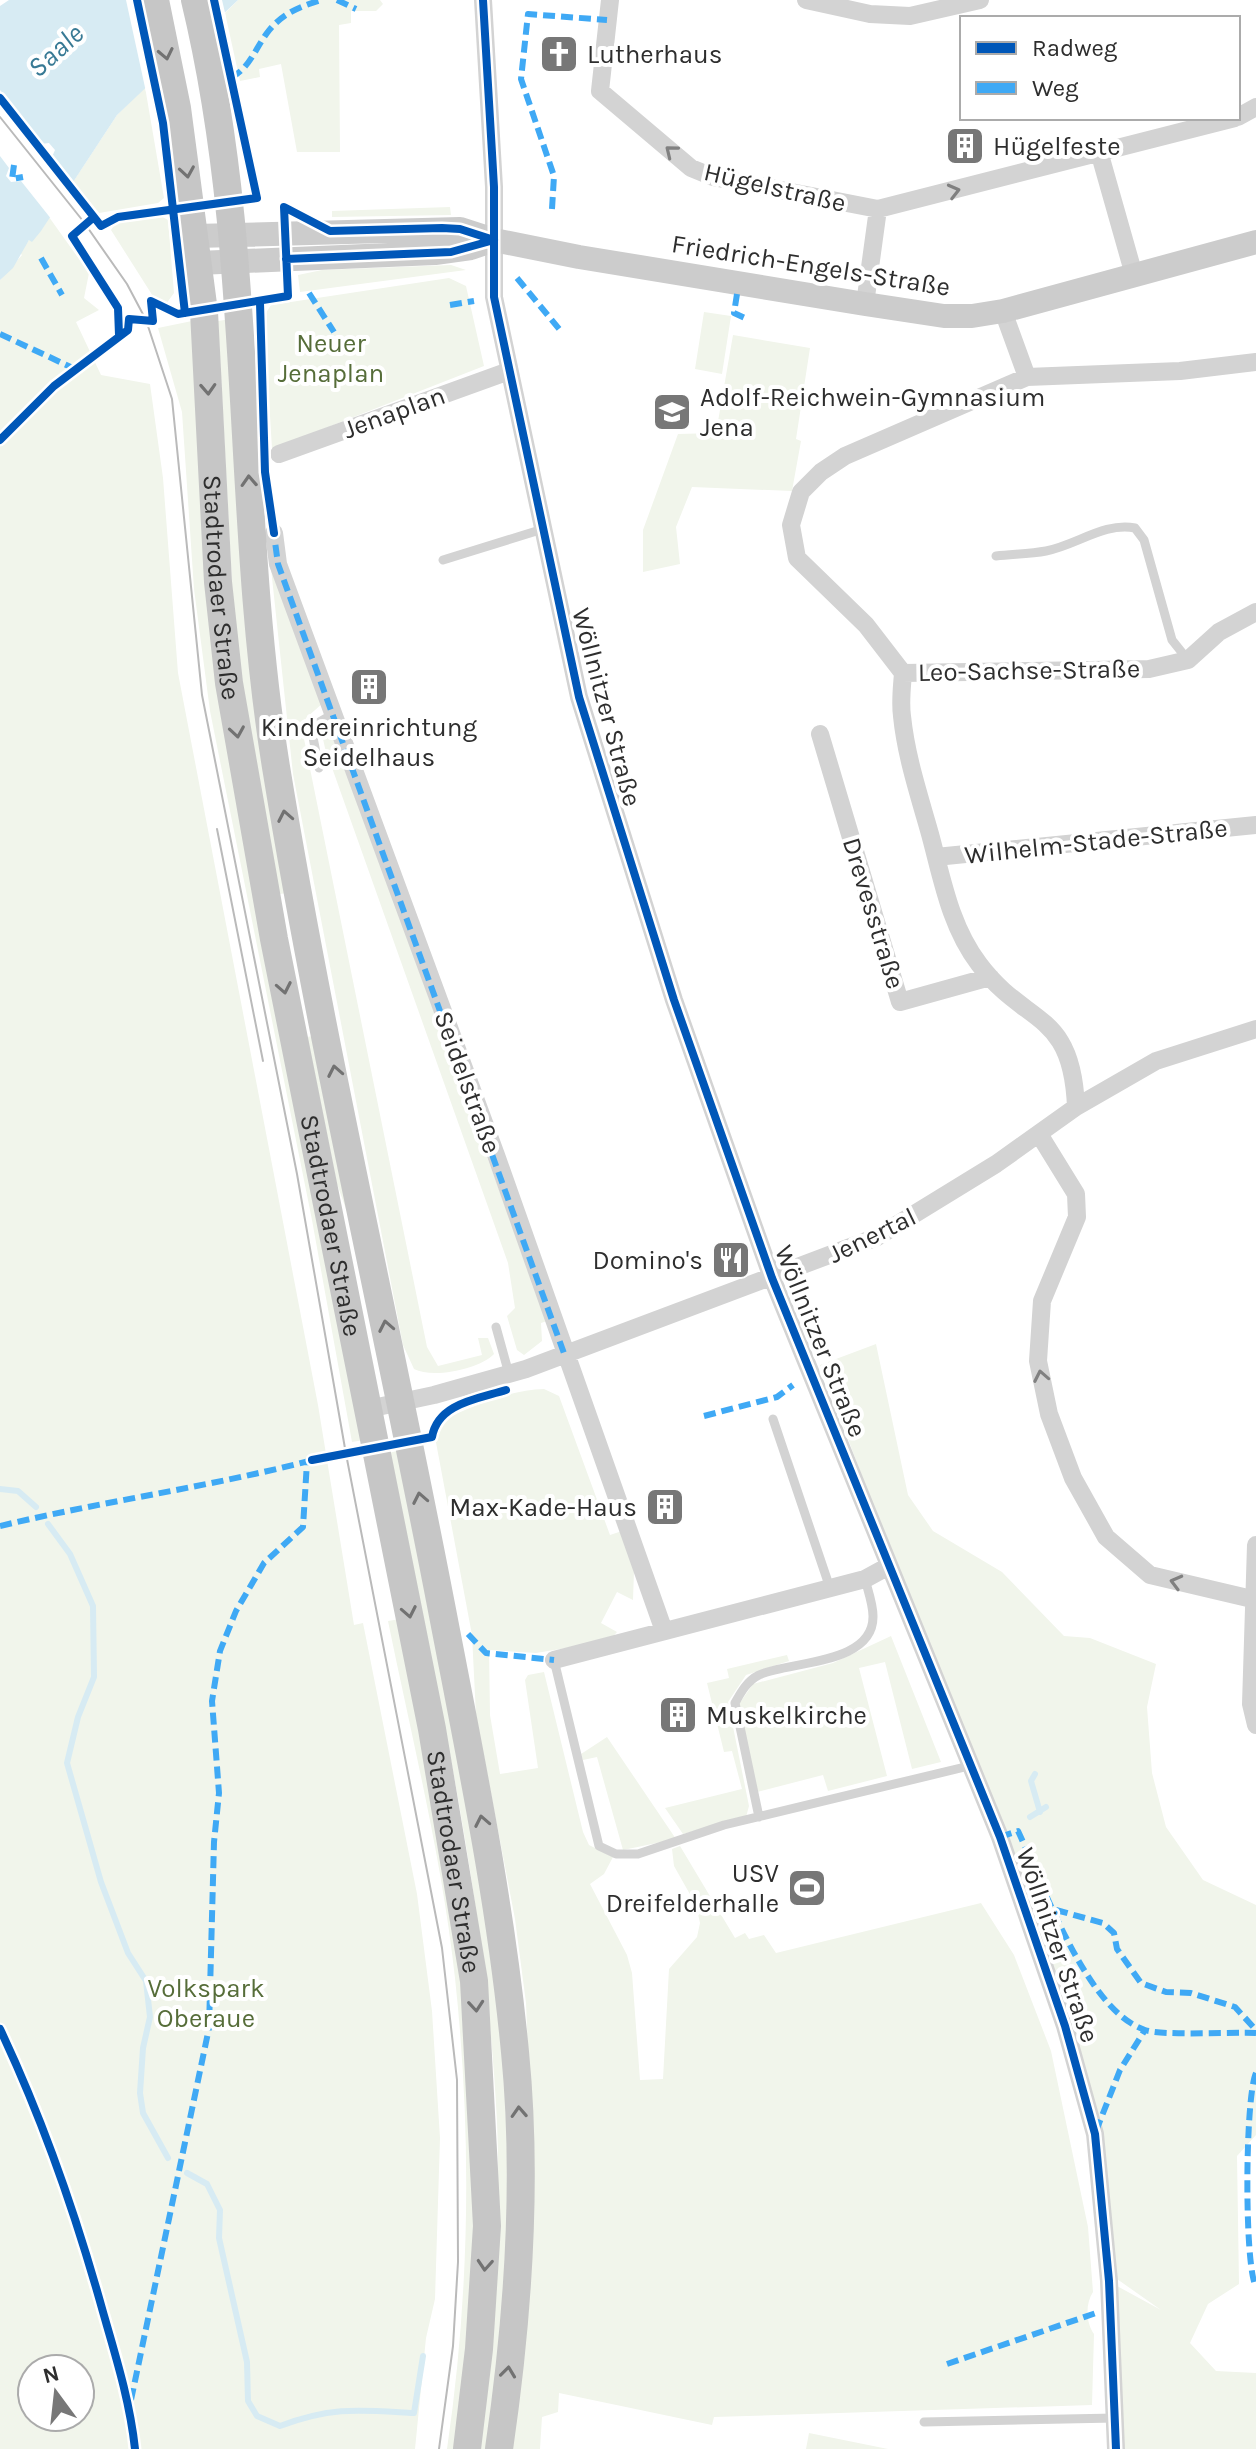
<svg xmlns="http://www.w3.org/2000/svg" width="1256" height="2449" font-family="Karla,sans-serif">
<rect width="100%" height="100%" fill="#fff"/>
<path fill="#f1f5eb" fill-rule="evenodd" d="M238,0h142l3,4 -7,7h-25v12l-12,2 1,127h-43l-16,-88 -22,5 1,8 -20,4 -15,-68z
M145,87l19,111 -6,5 -59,10 -26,-31 44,-67z
M450,207l1,8 -119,2v-6z
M157,214l11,6 6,73 -8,11 -10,-3 -45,-71 4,-6z
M49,217l40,56 -5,25 15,12 -23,12 25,53 49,9 13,94 15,195 140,732 36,220 9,-2 54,271 15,117 8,127 -5,161 -9,39 -11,111h-415v-2169l22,-25 -3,-3zM32,2369h48v48h-48z
M451,265l15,5 -166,22 -2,-17 24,-5z
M449,278l17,8 18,80 -212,83 -8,-133 7,-11z
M704,312l27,4 -9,58 -27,-5z
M231,319l58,574 -10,1 -27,-143 -18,-131 -16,-299z
M192,321l17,292 155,827 -12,2 -40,-222 -102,-509 -16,-122 -12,-177 -24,-84z
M733,335l77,13 -14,91 5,2 -9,50 -100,-4 -16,40 4,37 -37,8v-42l35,-96 38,-1z
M270,559l53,144 -17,15 -4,11 125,618 11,19 44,-11 -4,-17h10l6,16c-14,15 -61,25 -80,15l-11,-24 -110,-571z
M324,722h4l219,599 -6,2 1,18 -18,14 -7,-5 -10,-34 8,-8 -7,-45 -183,-515 -4,-18z
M318,1035l33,188 -14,-39 -30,-147z
M876,1344l32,151 25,36 69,41 62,64 26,2 66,26 -9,43 5,66 14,54 37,53 53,25v230l-19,21 2,128 -31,20 -18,39 26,28 40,2v76h-132l-7,-163 44,24 -44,-31 -14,-146 -125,-369 -80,-193 -78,-206z
M544,1389l15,7 51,139 12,-4 12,40 -1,29 -16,-8 -16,31 16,9 -8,9 -73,12 -47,-3 1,65 10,59 38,-6 -13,-88 3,-5 16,-3 39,160 6,13 24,12 -9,17 -14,10 37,71 5,18 8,107 23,-1 6,-110 28,-32 3,-14 -4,-18 -22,-39 -2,-17 8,-3 55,92 10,-5 4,6 15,-4 12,18 205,-50 33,52 37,96 37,176 5,65c-8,12 -7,31 1,42l-2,71 -378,12 -2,8 -153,-32 -1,19 -16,5 -2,32h-29l18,-372 -3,-74 -11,-84 -39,-204 -4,-80 -37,-198 6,-16c32,-15 67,-31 103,-32z
M400,1450l62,307 42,285 7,172 -22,235h-10c10,-109 23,-217 18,-327 -11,-226 -63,-448 -108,-669z
M400,1619c30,160 68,322 75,485 5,116 -6,230 -19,345h-9c23,-157 25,-313 8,-471 -13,-120 -43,-239 -67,-357z
M891,1636l50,126 -29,7 -27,-107 -26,6 28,108 -59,15 -5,-16 -66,17 -18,-88 14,-20 80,-21z
M787,1655l2,6 -43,14 -18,27 21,104 -3,11 -63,17 -18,-26 77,-19 -10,-38 -8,1 -17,-69 22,-5 -2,-9z
M607,1737l69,102 -53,11 -26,-93 -14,3 -2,-6z
M809,2433l79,16h-82z"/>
<path fill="#d7ebf3" d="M9,0h229l-121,115 -76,116 -9,11 -3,-2 -16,28 -13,12v-274z"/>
<path fill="#fff" d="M126,0h96l4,17 -80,75z
M0,90l41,54 8,-1 6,7 -3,7 24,28 -24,35 -31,-39 -10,1 -5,-6 3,-8 -9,-12z"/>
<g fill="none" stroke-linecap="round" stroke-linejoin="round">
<path stroke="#d7ebf3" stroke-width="6" d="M0,1489l18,2 18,16
M48,1524l22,30 23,52 1,71 -16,40 -11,46 34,119 27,71 18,28 4,36 -7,31 -3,45 3,20 25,45
M1035,1774l-4,7 9,31
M1030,1817l16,-10
M187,2173l20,11 13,26 -1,28 28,124 1,39 9,15 23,10c53,-20 80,-16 134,-13l9,-57"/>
<path stroke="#d3d3d3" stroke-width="9" d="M996,556c17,-2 34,-2 50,-5 31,-6 58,-29 89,-23l9,12 28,100 16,20
M443,560l100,-31
M319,768l-8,-41 24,-14
M496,1327l13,47
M773,1419l57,169
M554,1660l45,186 17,8h22l86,-29 245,-59
M759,1817l-24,-114c6,-11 12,-22 24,-28 31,-14 115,-10 114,-59 0,-12 -5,-25 -8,-37
M924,2422l191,-4"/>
<path stroke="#d3d3d3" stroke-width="18" d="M483,0l11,187v110l85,400 95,303 98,278 228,559 65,189 30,108 14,147 7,168
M610,0l-10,91 91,77 22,9 165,32 357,-91
M806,0l64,14 40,2 70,-16
M1238,117l18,-10
M1100,155l34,120
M865,304l13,-95
M1003,311l24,66 -182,79 -24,16 -20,20 -10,33 6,33 69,67 37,48 246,-4 39,-9 31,-28 37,-20
M1027,377l153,-6 76,-9
M279,454l230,-83
M274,533l4,31 218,591 168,476
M903,673c-1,14 -3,29 -1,43 4,40 17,79 28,118 12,44 20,92 49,130 47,63 93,45 97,143
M820,734l80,268 90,-25
M936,857l320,-32
M1039,1134l37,60 1,23 -35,84 -4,60 11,53 24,64 33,59 44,38 102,24
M368,1409l66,-14 92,-26 351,-132 119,-73 80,-57 80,-46 100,-32
M1256,1545l-5,159 5,21
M554,1660l311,-81 22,-12"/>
<path stroke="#ccc" stroke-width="24" d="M195,236l265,-7 34,11 85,17 286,47 79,12h28l31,-5 253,-69
M198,263l237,-10 36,-5 23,-8"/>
<g stroke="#c6c6c6" stroke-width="28">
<path id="s1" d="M155,0l22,108 27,204 14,270 11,101 45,256 158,790 42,252 13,245 -8,123 -12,100"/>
<path d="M195,0c61,252 40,512 81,767 46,282 112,562 166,843 28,146 59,293 73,442 13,131 3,267 -16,397"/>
</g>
<path stroke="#bababa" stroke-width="2" d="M0,117l83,104 44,63 19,36 26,79 30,296 95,479 49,280 96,494 15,132 1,182 -5,84 -14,103
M217,829l46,232"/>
<path stroke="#3fa9f5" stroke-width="6" stroke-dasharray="12 6" stroke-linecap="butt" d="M337,0l19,9
M231,78c19,-11 23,-27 36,-45 14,-19 32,-26 54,-33
M14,165l-2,14 11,-2
M552,209l2,-33 -33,-97 7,-65 79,6
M41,258l21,37
M517,278l43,52
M309,293l25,39
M737,294l-3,19 13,6
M450,305l24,-4
M0,334l75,35
M273,527l5,37 287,792
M704,1416l73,-19 16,-12
M0,1526c104,-25 209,-39 313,-66
M468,1634l18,19 68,7
M1000,1837l18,-6c26,55 68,179 127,199 17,6 88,2 111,3
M1056,1910l47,13 11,10 3,16 24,34 25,9 25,1 44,14 21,23
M1256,2073c-11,24 -12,192 0,214
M1096,2131l24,-61 25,-40
M947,2364l149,-51
M131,2400l78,-372 5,-186 5,-49 -7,-92 8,-50 16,-40 28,-48 39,-36 4,-65"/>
<defs>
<path id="cycleway" d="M137,0l26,123 22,190
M483,0l11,187v110l85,400 95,303 98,278 228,559 65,189 30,108 14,147 7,168
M0,98l101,128 17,-9 139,-19 -43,-198
M94,217l-22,19 46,72 1,27
M286,259l165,-7 43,-12
M260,303l5,169 9,61
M0,440l54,-54 74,-56 1,-11 24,2 -2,-20 27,13 110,-18 -4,-89 46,24 112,-3 18,1 34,11
M312,1460l120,-23c6,-34 46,-38 74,-47
M0,2029c43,91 76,186 103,283 13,45 27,90 32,137"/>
</defs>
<use href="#cycleway" stroke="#fff" stroke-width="13"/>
<use href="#cycleway" stroke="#0057b8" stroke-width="8"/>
</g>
<defs><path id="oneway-chevron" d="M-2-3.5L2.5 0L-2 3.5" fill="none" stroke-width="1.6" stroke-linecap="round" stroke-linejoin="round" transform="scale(2)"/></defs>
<g stroke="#727272">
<use href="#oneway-chevron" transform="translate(166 54) rotate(78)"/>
<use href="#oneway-chevron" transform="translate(187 172) rotate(81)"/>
<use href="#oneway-chevron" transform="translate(208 389) rotate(87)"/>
<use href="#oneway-chevron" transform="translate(249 481) rotate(-93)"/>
<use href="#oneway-chevron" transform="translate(237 732) rotate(81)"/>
<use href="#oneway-chevron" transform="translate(285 816) rotate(-101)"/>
<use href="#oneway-chevron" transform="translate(284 988) rotate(79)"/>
<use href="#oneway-chevron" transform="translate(335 1071) rotate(-101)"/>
<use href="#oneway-chevron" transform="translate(386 1326) rotate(-101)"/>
<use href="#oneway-chevron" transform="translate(420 1498) rotate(-101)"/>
<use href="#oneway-chevron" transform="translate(409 1612) rotate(79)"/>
<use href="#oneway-chevron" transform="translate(482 1821) rotate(-101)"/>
<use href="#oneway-chevron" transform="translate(476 2006) rotate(85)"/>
<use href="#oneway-chevron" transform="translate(519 2112) rotate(-93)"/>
<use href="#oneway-chevron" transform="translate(485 2265) rotate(94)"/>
<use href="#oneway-chevron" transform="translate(508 2372) rotate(-83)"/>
</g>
<g stroke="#808080">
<use href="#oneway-chevron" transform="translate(671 151) rotate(-141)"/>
<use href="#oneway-chevron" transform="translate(954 191) rotate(-14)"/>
<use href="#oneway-chevron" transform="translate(1041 1376) rotate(-101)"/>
<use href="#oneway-chevron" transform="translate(1176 1582) rotate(-165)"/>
</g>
<defs>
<symbol id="church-square" viewBox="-11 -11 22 22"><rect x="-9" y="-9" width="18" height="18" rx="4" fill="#777" stroke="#fff"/><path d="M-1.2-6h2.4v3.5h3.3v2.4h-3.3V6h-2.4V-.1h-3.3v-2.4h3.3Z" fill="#fff"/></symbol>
<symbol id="building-square" viewBox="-11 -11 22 22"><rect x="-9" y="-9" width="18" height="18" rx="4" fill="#777" stroke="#fff"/><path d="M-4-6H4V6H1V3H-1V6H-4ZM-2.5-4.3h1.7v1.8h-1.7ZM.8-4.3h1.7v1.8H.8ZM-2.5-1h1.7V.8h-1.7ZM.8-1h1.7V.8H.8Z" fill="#fff"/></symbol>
<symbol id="school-square" viewBox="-11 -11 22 22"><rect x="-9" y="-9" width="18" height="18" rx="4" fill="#777" stroke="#fff"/><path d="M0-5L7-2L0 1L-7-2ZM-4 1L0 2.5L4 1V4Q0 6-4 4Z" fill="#fff"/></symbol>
<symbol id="restaurant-square" viewBox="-11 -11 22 22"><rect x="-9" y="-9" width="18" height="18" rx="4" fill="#777" stroke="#fff"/><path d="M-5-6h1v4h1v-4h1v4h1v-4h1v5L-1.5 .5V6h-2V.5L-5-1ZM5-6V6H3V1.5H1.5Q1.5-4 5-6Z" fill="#fff"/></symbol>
<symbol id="stadium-square" viewBox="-11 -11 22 22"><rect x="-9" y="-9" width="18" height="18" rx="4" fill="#777" stroke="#fff"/><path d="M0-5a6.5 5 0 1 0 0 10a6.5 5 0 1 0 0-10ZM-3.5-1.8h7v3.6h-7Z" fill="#fff"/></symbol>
</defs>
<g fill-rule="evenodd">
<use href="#church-square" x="537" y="32" width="44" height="44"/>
<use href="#building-square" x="943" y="124" width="44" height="44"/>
<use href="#school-square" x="650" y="390" width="44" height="44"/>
<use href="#building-square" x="347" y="665" width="44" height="44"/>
<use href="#restaurant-square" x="709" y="1238" width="44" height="44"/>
<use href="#building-square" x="643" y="1485" width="44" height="44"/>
<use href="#building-square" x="656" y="1693" width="44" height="44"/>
<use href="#stadium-square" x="785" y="1866" width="44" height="44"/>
</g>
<g text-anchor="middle" stroke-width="8" stroke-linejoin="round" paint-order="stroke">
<g font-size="26" fill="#2e2e2e" stroke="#fff" text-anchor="start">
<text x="587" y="63">Lutherhaus</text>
<text x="993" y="155">Hügelfeste</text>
<text x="700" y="406">Adolf-Reichwein-Gymnasium<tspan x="700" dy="30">Jena</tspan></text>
<text x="369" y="736" text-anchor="middle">Kindereinrichtung<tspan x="369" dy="30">Seidelhaus</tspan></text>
<text x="703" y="1269" text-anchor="end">Domino's</text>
<text x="637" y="1516" text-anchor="end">Max-Kade-Haus</text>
<text x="706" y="1724">Muskelkirche</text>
<text x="779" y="1882" text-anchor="end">USV<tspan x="779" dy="30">Dreifelderhalle</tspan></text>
</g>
<g font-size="26" fill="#2e2e2e" stroke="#fff">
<text transform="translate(775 187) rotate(13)" y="9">Hügelstraße</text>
<text transform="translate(811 265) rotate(9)" y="9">Friedrich-Engels-Straße</text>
<text transform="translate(394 412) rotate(-20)" y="9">Jenaplan</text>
<text dy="9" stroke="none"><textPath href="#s1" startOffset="592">Stadtrodaer Straße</textPath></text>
<text transform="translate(1029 670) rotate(-1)" y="9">Leo-Sachse-Straße</text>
<text transform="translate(607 707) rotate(75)" y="9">Wöllnitzer Straße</text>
<text transform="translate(1096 841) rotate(-6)" y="9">Wilhelm-Stade-Straße</text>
<text transform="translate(874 913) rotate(73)" y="9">Drevesstraße</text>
<text transform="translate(468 1082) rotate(70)" y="9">Seidelstraße</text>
<text dy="9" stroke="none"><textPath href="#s1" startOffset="1240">Stadtrodaer Straße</textPath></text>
<text transform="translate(872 1235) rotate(-26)" y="9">Jenertal</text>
<text transform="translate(821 1341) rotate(68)" y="9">Wöllnitzer Straße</text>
<text dy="9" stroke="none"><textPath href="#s1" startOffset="1888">Stadtrodaer Straße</textPath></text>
<text transform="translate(1058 1945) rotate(71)" y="9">Wöllnitzer Straße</text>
</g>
<g font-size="26" fill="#566d39" stroke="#fff">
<text x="331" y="352">Neuer<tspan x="331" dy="30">Jenaplan</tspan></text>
<text x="206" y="1997">Volkspark<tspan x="206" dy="30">Oberaue</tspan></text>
</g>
<g font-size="28" font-style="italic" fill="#387a95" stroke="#fff">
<text transform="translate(55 50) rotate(-42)" y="10">Saale</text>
</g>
</g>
<rect x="960" y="16" width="280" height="104" fill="#ffffff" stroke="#ababab" stroke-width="2"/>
<rect x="976" y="42" width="40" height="12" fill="#0057b8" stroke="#ababab" stroke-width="2"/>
<text x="1032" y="56" font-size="24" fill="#2e2e2e">Radweg</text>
<rect x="976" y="82" width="40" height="12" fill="#3fa9f5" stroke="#ababab" stroke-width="2"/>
<text x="1032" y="96" font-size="24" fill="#2e2e2e">Weg</text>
<g transform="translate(56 2393) rotate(345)"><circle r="38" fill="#ffffff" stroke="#ababab" stroke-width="2"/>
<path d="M0-6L14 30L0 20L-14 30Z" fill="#777777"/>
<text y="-12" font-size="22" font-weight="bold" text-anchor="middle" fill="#2e2e2e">N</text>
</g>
</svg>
